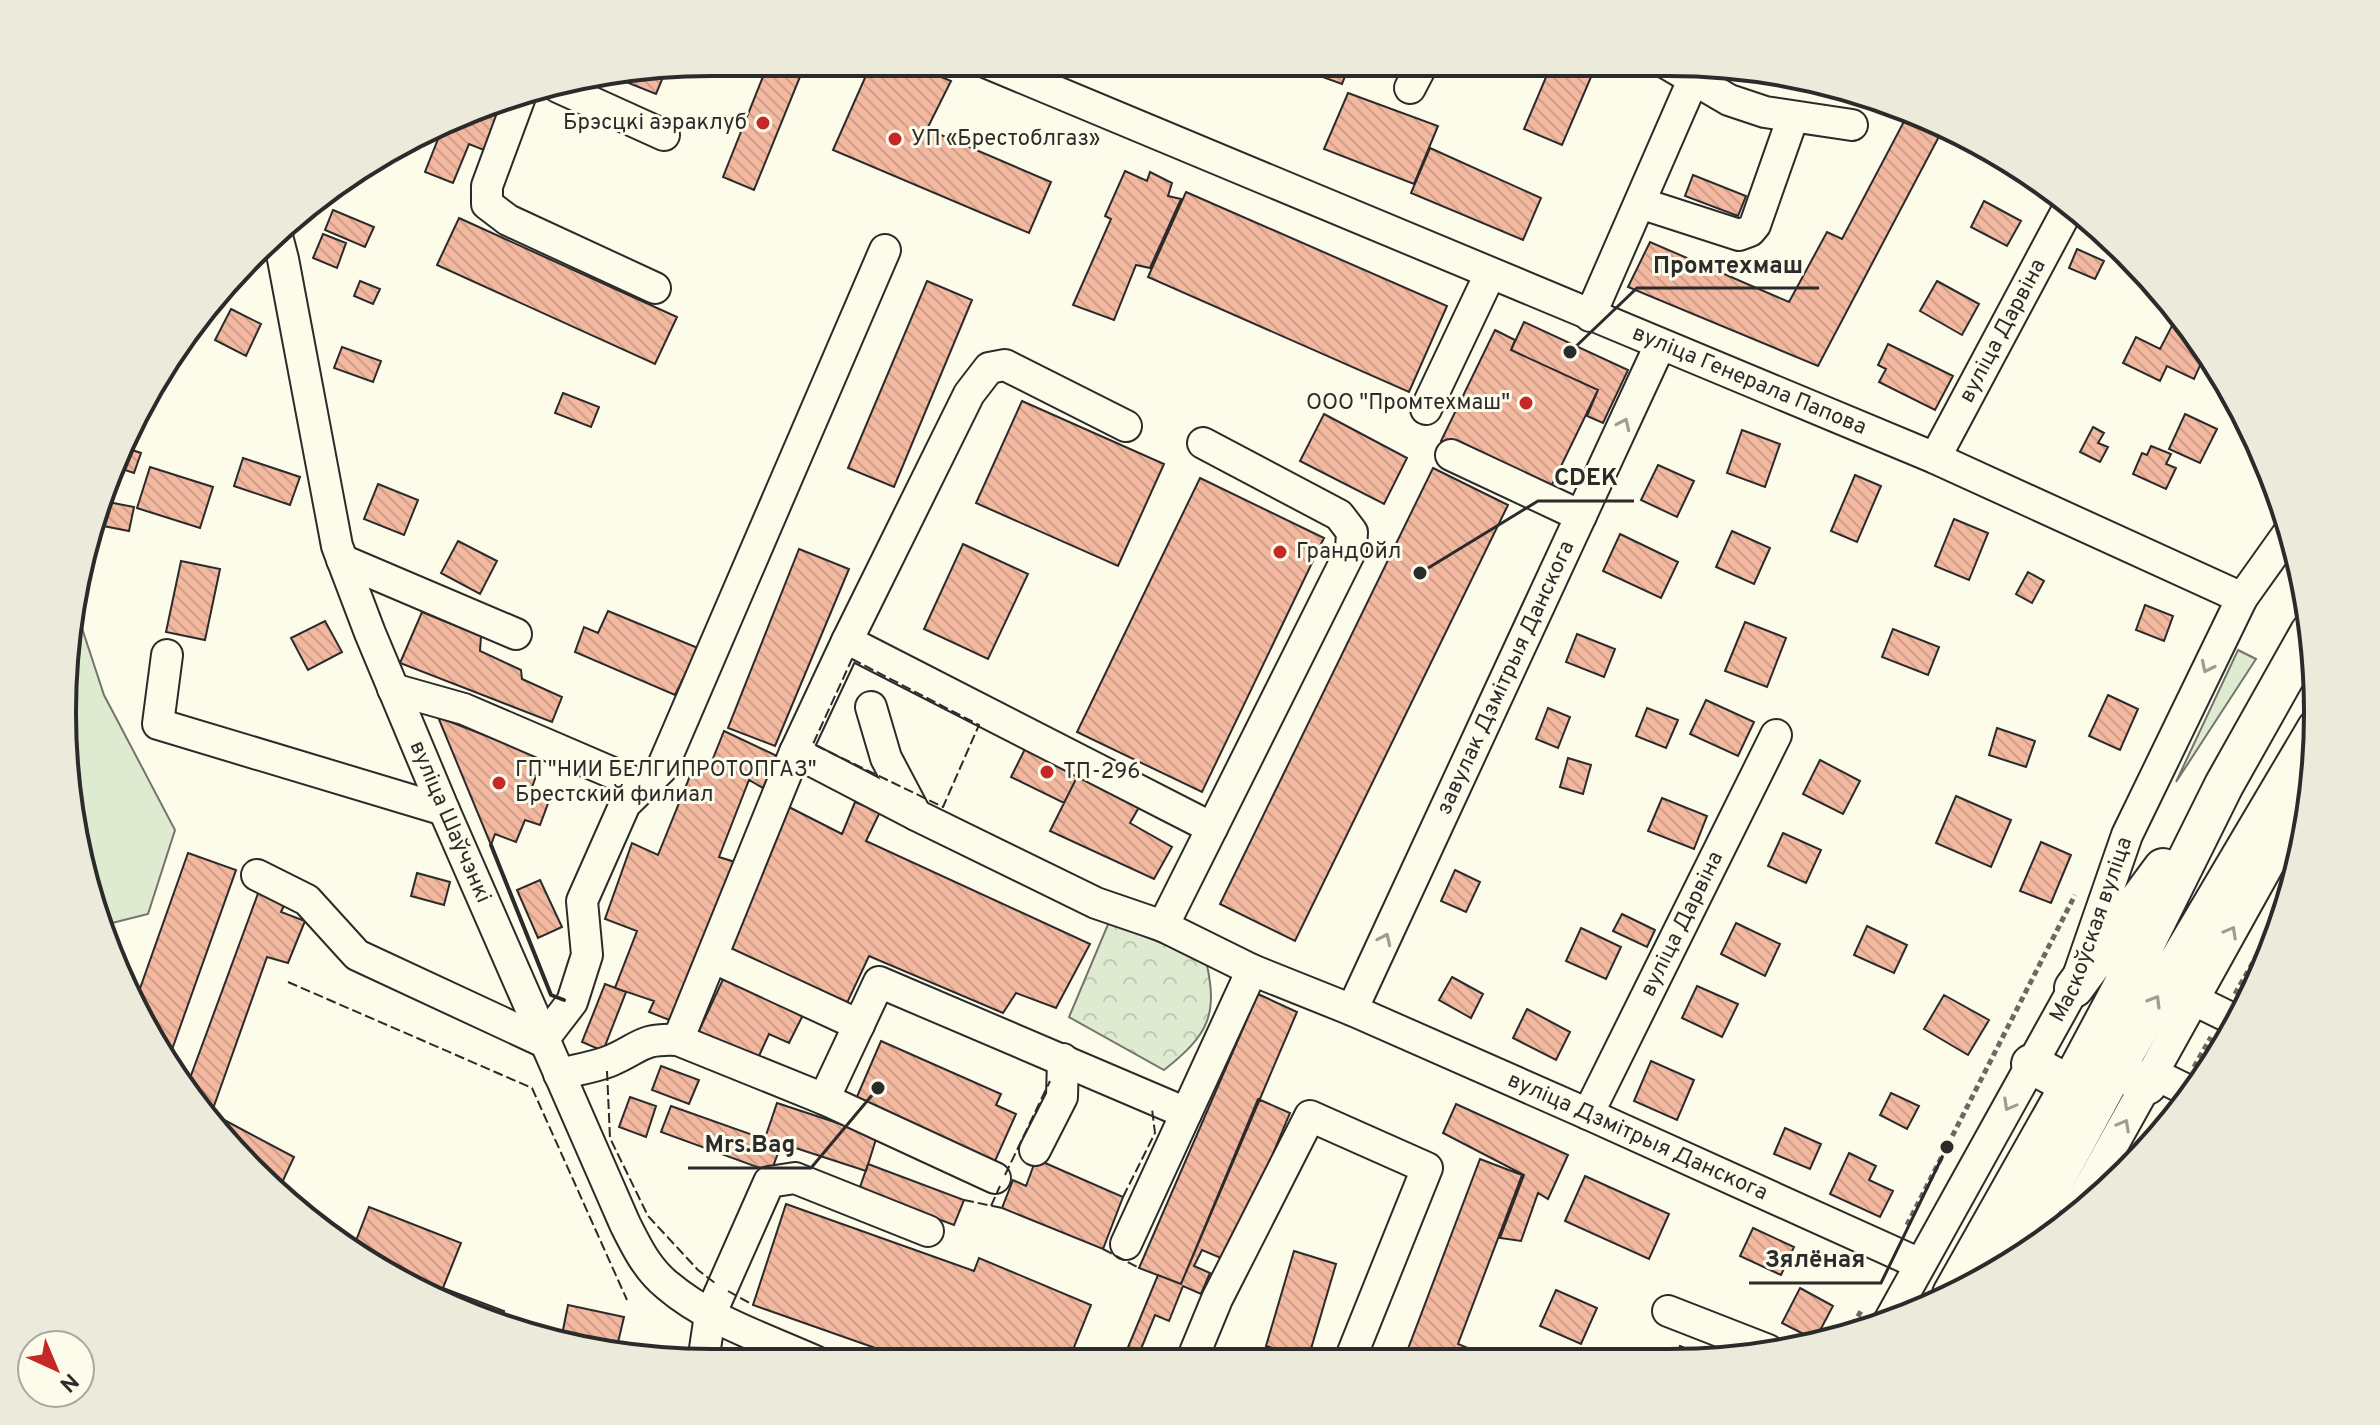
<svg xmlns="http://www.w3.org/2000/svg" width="2380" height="1425" font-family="Overpass,sans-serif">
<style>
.green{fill:#deebd1;stroke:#74746e;stroke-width:2}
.forest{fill:url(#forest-crowns);stroke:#74746e;stroke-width:2}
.building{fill:url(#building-back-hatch);stroke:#2b2b2b;stroke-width:2}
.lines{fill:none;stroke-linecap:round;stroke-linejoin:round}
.minor-casing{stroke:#2b2b2b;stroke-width:34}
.major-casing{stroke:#2b2b2b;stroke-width:42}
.path{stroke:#6a6964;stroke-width:5;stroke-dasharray:6 4;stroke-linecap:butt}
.minor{stroke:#fdfbea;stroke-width:30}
.major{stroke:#fdfbea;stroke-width:38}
.fence{stroke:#2b2b2b;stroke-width:2;stroke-dasharray:10 4;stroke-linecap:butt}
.wall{stroke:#2b2b2b;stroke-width:4}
.oneway{stroke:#9e9d94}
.poi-dot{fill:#c62828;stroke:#fdfbea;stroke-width:3}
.labels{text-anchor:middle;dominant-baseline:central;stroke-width:6;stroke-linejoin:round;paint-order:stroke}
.poi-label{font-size:22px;fill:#2b2b2b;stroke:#fdfbea;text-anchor:start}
.street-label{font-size:22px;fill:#2b2b2b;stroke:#fdfbea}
.rim{fill:none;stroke:#2b2b2b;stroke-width:4}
.leader{fill:none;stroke:#2b2b2b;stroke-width:3}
.callout-dot{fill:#2b2b2b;stroke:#fdfbea;stroke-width:3}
.callout-label{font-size:24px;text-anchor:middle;font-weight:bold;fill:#2b2b2b;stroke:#fdfbea;stroke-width:6;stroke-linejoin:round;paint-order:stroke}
</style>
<defs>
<pattern id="forest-crowns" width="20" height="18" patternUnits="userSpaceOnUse" patternTransform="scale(2)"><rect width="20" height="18" fill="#deebd1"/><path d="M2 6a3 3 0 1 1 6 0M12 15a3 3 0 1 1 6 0" fill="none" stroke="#bfcab4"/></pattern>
<pattern id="building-back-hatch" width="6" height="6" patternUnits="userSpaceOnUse" patternTransform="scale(2)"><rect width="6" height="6" fill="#f2b8a0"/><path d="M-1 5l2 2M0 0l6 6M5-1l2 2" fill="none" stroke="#d09e8a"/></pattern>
</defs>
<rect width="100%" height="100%" fill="#fdfbea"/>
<path class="green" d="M78,616L104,695L175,830L148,914L108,924L86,859L62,713Z
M2238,650L2256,659L2176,782Z"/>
<path class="forest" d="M1109,922L1206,961C1219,1016 1207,1036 1164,1070L1069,1017Z"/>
<path class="building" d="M749,62H806L754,190L723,177L766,69Z
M872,62H907L951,81L927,129L1051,182L1029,233L833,150Z
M1322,63H1350L1342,84L1317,75Z
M1552,63H1597L1562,145L1524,129Z
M666,70L656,94L616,78Z
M1348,93L1438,126L1414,184L1324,149Z
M517,94L494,154L469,144L453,183L425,172L442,129L504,96Z
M1909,112L1943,129L1818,366L1628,287L1650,242L1789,302L1827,232L1842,239Z
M1430,148L1541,198L1523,240L1411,193Z
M2009,162L2029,172L2041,182L2037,190L2003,172Z
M1125,171L1147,181L1150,172L1172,183L1168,196L1181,199L1150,268L1136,265L1114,320L1073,305L1111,219L1105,216Z
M1693,175L1746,196L1738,216L1685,196Z
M1186,192L1447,306L1409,392L1148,277Z
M1984,201L2021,221L2007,246L1971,227Z
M333,210L374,227L365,247L325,230Z
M459,218L677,317L655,364L437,265Z
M323,234L346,243L337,268L313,258Z
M2077,249L2104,261L2095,279L2069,268Z
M360,281L380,289L373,304L354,296Z
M927,281L972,300L894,487L848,468Z
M1937,281L1979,304L1962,335L1920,311Z
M231,309L261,324L246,356L215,340Z
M2176,318L2185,323L2200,341L2197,348L2206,352L2194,379L2167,366L2160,381L2123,363L2136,337L2160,349Z
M1524,322L1628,370L1603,423L1587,416L1598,390L1511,350Z
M1495,330L1515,340L1511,350L1598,390L1548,493L1441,441Z
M1888,344L1953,376L1935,410L1879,382L1886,369L1878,365Z
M342,347L381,361L373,382L334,368Z
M563,393L599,407L591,427L555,413Z
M1022,401L1164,464L1118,566L976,503Z
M1324,414L1407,458L1384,504L1300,461Z
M2185,414L2217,429L2200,463L2169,449Z
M2093,427L2104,433L2098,443L2108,447L2100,462L2080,452Z
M1742,430L1780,444L1765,487L1727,473Z
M2151,446L2171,454L2166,464L2176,468L2166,489L2133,474L2142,453L2147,455Z
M126,448L141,453L134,473L116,467Z
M243,458L300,477L290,505L234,486Z
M1658,465L1694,481L1677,517L1641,500Z
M150,467L213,487L200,528L137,508Z
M1433,468L1508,505L1295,941L1220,904Z
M1855,475L1881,486L1857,542L1831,531Z
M1200,478L1324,538L1202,792L1077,732Z
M378,484L418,500L404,535L364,519Z
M98,500L134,507L129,531L93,524Z
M1954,519L1988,533L1969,580L1935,566Z
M1732,531L1770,548L1754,584L1716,567Z
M1620,534L1678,562L1661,598L1603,571Z
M458,541L497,561L480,594L441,573Z
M963,544L1028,574L988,659L924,629Z
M799,549L849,569L775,746L728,728Z
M181,561L220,569L205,640L166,632Z
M2028,572L2044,581L2032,603L2016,594Z
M2145,605L2173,616L2164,641L2136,630Z
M608,611L698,648L675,695L575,652L584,627L598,633Z
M422,612L481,636L480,651L521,670L522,679L562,697L552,722L400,663Z
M325,621L342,652L308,670L291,638Z
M1745,622L1786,638L1767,687L1725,671Z
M1893,629L1939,647L1928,675L1882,657Z
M1577,634L1615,649L1604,677L1566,662Z
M2108,695L2138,709L2120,750L2089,736Z
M1706,700L1754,722L1738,756L1690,734Z
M1548,708L1570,717L1558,748L1536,739Z
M1647,708L1678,720L1666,748L1636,736Z
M438,717L535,755L528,772L536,776L531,790L550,798L540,825L525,820L516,842L495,834L491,845Z
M1997,728L2035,741L2026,767L1989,755Z
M724,731L777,756L763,788L749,780L719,857L735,862L672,1021L649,1012L654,1001L615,988L637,931L605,919L632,843L658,855L694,766L708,771Z
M1029,741L1082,767L1064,803L1011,777Z
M1568,758L1591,765L1583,794L1560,787Z
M1820,760L1860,781L1843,814L1803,794Z
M1082,767L1145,797L1130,823L1172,847L1154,879L1050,831Z
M1956,796L2011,820L1991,867L1936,843Z
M1662,798L1707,816L1694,849L1648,831Z
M855,802L880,812L866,841L1090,944L1056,1008L1016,993L1003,1013L869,956L847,1003L722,945L781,803L842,834Z
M1783,833L1821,850L1806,883L1768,866Z
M2041,842L2071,855L2051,903L2020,891Z
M188,853L236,870L169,1058L137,997Z
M1455,870L1480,882L1466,912L1441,901Z
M417,873L450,882L444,905L411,896Z
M540,880L562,927L538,938L517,890Z
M260,888L288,897L281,912L305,921L288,963L267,957L209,1120L196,1108L186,1089Z
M1622,914L1655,930L1647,947L1613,931Z
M1736,923L1780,944L1765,976L1721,954Z
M1867,926L1907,945L1894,973L1854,955Z
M1581,928L1621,947L1606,979L1566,961Z
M726,973L806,1009L789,1043L769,1034L759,1056L698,1033Z
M1452,977L1483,994L1471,1018L1439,1000Z
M605,984L626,992L603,1051L582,1042Z
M1697,986L1738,1004L1722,1037L1682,1018Z
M1258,994L1297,1012L1181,1284L1139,1268Z
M1944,995L1989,1020L1968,1055L1924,1029Z
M1527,1009L1570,1032L1556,1060L1513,1038Z
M881,1041L1001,1094L996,1105L1016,1114L995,1161L856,1099Z
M1651,1061L1694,1080L1677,1120L1634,1101Z
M661,1066L699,1080L689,1104L652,1090Z
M1891,1093L1919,1106L1907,1129L1880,1115Z
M630,1097L656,1106L646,1137L619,1127Z
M1258,1099L1290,1113L1228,1261L1202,1250L1194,1266L1210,1273L1201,1294L1183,1286L1169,1321L1155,1315L1136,1361L1124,1357L1158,1275L1181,1284Z
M777,1103L877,1136L866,1171L765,1138Z
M1456,1104L1568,1155L1548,1199L1538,1193L1521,1241L1500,1238L1524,1175L1443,1133Z
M671,1106L781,1145L771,1172L661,1132Z
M213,1114L294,1157L280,1187L210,1121Z
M1785,1128L1821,1144L1810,1169L1774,1154Z
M1849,1153L1876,1166L1869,1180L1893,1191L1880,1217L1830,1194Z
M1036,1159L1123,1197L1103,1249L1002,1208L1013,1180L1026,1186Z
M1480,1159L1522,1175L1458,1344L1480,1353L1477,1362H1403Z
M868,1164L964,1200L954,1225L859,1190Z
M1585,1176L1669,1214L1649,1259L1565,1221Z
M786,1204L974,1271L979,1258L1091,1305L1068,1362H915L753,1305Z
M369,1207L461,1243L443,1288L504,1311L498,1326L351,1253L345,1248L352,1251Z
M1753,1228L1794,1247L1781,1275L1740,1256Z
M1294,1251L1336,1264L1308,1359L1266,1346Z
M1800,1288L1833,1306L1815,1340L1782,1323Z
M1556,1290L1597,1308L1581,1344L1540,1326Z
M568,1305L624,1317L616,1351L561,1340Z
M1680,1346L1706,1357L1704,1362H1673Z"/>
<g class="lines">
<defs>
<g id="minor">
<path id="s1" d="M985,62L1935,458L2242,598"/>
<path d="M1666,63L1729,100L1765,112L1852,125"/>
<path d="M558,87L664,135"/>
<path d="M1410,88L1423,63"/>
<path d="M521,94L487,186V204L508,220L655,288"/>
<path d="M1640,203L1739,235L1750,231L1755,225L1793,117"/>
<path id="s2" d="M277,236L283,259L337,546L370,633L444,810L625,1224C636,1246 647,1269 667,1285C709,1321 766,1339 817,1362"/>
<path d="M1590,316L1693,80"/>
<path d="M1426,409L1490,274"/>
<path d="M1451,455L1581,516"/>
<path id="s3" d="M1935,458L2070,205"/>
<path d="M342,560L516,634"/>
<path d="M847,641L1212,828"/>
<path d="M167,655L158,724L444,810"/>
<path d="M393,689L464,709L643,786"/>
<path id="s4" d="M871,707L886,758L916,815L1096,903L1163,926L1252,970L1352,1010L1588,1114L1920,1264"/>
<path d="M916,815L795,752L847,641L969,394L989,368L1005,365L1126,426"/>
<path d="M257,875L307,900L357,955L542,1041L572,1002L587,955L582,901L625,804L662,768L885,250"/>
<path d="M1163,926L1351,550L1352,532L1339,515L1203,443"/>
<path d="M712,957L859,1025"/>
<path d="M2194,1000L2237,1021"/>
<path id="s5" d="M1352,1010L1660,345"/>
<path d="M678,1040L795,752"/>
<path d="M559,1074C576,1070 595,1067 610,1061C641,1048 640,1038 678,1040L824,1099L879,982L1186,1113"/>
<path d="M2154,1074L2193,1093"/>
<path d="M824,1099L995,1178"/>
<path id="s6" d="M1588,1114L1776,735"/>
<path d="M1035,1150L1062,1097L1063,1059"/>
<path d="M2075,1213L2311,788"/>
<path d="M1126,1244L1252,970"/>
<path d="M1668,1311L1768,1350"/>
<path id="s7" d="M1888,1323L2074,988L2127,835L2242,598L2289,532"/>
<path d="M703,1362L710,1315L769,1182L795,1178L928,1231"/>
<path d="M1191,1362L1217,1299L1310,1116L1427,1168L1349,1362"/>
</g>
<path id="major" d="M2074,988L2163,868
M2093,1057L2147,1085
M2031,1064L2092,1097
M2010,1263L2115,1069L2317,728
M1952,1294L2070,1085L2141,952L2224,785L2310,632"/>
</defs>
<use href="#minor" class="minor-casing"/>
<use href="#major" class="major-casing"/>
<path class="path" d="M2235,994L2286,904
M2194,1067L2211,1037
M2147,1149L2169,1110
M1907,1225L2075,895
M1848,1334L1861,1311"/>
<use href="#minor" class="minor"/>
<use href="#major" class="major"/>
<path class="fence" d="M852,659L979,725L943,807L813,744Z
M288,982L532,1088L627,1300
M607,1071L610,1138L648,1216L698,1270L715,1283
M1005,1175L1050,1081
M1123,1197L1155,1133L1152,1109
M964,1200L1002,1208
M991,1206L1000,1186
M1103,1249L1139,1268
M728,1291L753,1305"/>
<path class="wall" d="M491,845L551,995L564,1000
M744,1362L746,1356L758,1362"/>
</g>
<defs><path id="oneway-chevron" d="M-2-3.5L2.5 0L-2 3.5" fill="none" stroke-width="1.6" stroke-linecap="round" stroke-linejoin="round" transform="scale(2)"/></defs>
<g class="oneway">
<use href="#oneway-chevron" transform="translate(1624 424) rotate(-65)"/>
<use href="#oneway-chevron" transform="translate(2207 667) rotate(116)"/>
<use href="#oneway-chevron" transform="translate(2231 932) rotate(-61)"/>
<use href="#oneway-chevron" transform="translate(1385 939) rotate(-65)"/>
<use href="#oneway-chevron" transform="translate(2155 1001) rotate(-59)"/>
<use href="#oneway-chevron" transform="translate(2009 1105) rotate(119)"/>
<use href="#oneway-chevron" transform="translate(2124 1125) rotate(-61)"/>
</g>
<g class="poi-dot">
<circle cx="763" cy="123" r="8"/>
<circle cx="895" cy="139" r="8"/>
<circle cx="1526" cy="403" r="8"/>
<circle cx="1280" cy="552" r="8"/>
<circle cx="1047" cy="772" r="8"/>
<circle cx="499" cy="783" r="8"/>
</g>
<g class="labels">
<g class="poi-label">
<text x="747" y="123" text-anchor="end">Брэсцкі аэраклуб</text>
<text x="911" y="139">УП «Брестоблгаз»</text>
<text x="1510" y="403" text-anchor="end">ООО "Промтехмаш"</text>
<text x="1296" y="552">ГрандОйл</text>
<text x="515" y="770">ГП "НИИ БЕЛГИПРОТОПГАЗ"<tspan x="515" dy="25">Брестский филиал</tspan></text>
<text x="1063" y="772">ТП-296</text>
</g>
<g class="street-label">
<text stroke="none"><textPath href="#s3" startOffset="144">вуліца Дарвіна</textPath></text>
<text stroke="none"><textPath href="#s1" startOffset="828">вуліца Генерала Папова</textPath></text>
<text stroke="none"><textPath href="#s5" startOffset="366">завулак Дзмітрыя Данскога</textPath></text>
<text stroke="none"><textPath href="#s2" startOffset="614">вуліца Шаўчэнкі</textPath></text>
<text stroke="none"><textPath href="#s6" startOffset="212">вуліца Дарвіна</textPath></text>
<text stroke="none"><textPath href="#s7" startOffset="444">Маскоўская вуліца</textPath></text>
<text stroke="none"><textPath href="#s4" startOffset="908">вуліца Дзмітрыя Данскога</textPath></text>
</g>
</g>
<path d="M0 0H2380V1425H0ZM712 76H1668A636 636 0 0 1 2304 712V713A636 636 0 0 1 1668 1349H712A636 636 0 0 1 76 713V712A636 636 0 0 1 712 76Z" fill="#eceadb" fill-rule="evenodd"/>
<path class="rim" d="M712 76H1668A636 636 0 0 1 2304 712V713A636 636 0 0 1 1668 1349H712A636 636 0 0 1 76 713V712A636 636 0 0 1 712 76Z"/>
<path class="leader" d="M1570 352L1637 288H1819M1420 573L1538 501H1634M878 1088L811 1168H688M1947 1147L1881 1283H1749"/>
<g class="callout-dot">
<circle cx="1570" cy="352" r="8"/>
<circle cx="1420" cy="573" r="8"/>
<circle cx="878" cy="1088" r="8"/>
<circle cx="1947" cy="1147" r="8"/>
</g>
<g class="callout-label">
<text x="1728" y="273">Промтехмаш</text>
<text x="1586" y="485">CDEK</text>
<text x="750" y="1152">Mrs.Bag</text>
<text x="1815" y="1267">Зялёная</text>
</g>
<g transform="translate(56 1369) rotate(136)"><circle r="38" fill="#fdfbea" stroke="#a9a89e" stroke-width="2"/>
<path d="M0-6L14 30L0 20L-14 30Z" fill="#c62828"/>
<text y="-12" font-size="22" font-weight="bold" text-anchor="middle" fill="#2b2b2b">N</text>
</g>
</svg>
